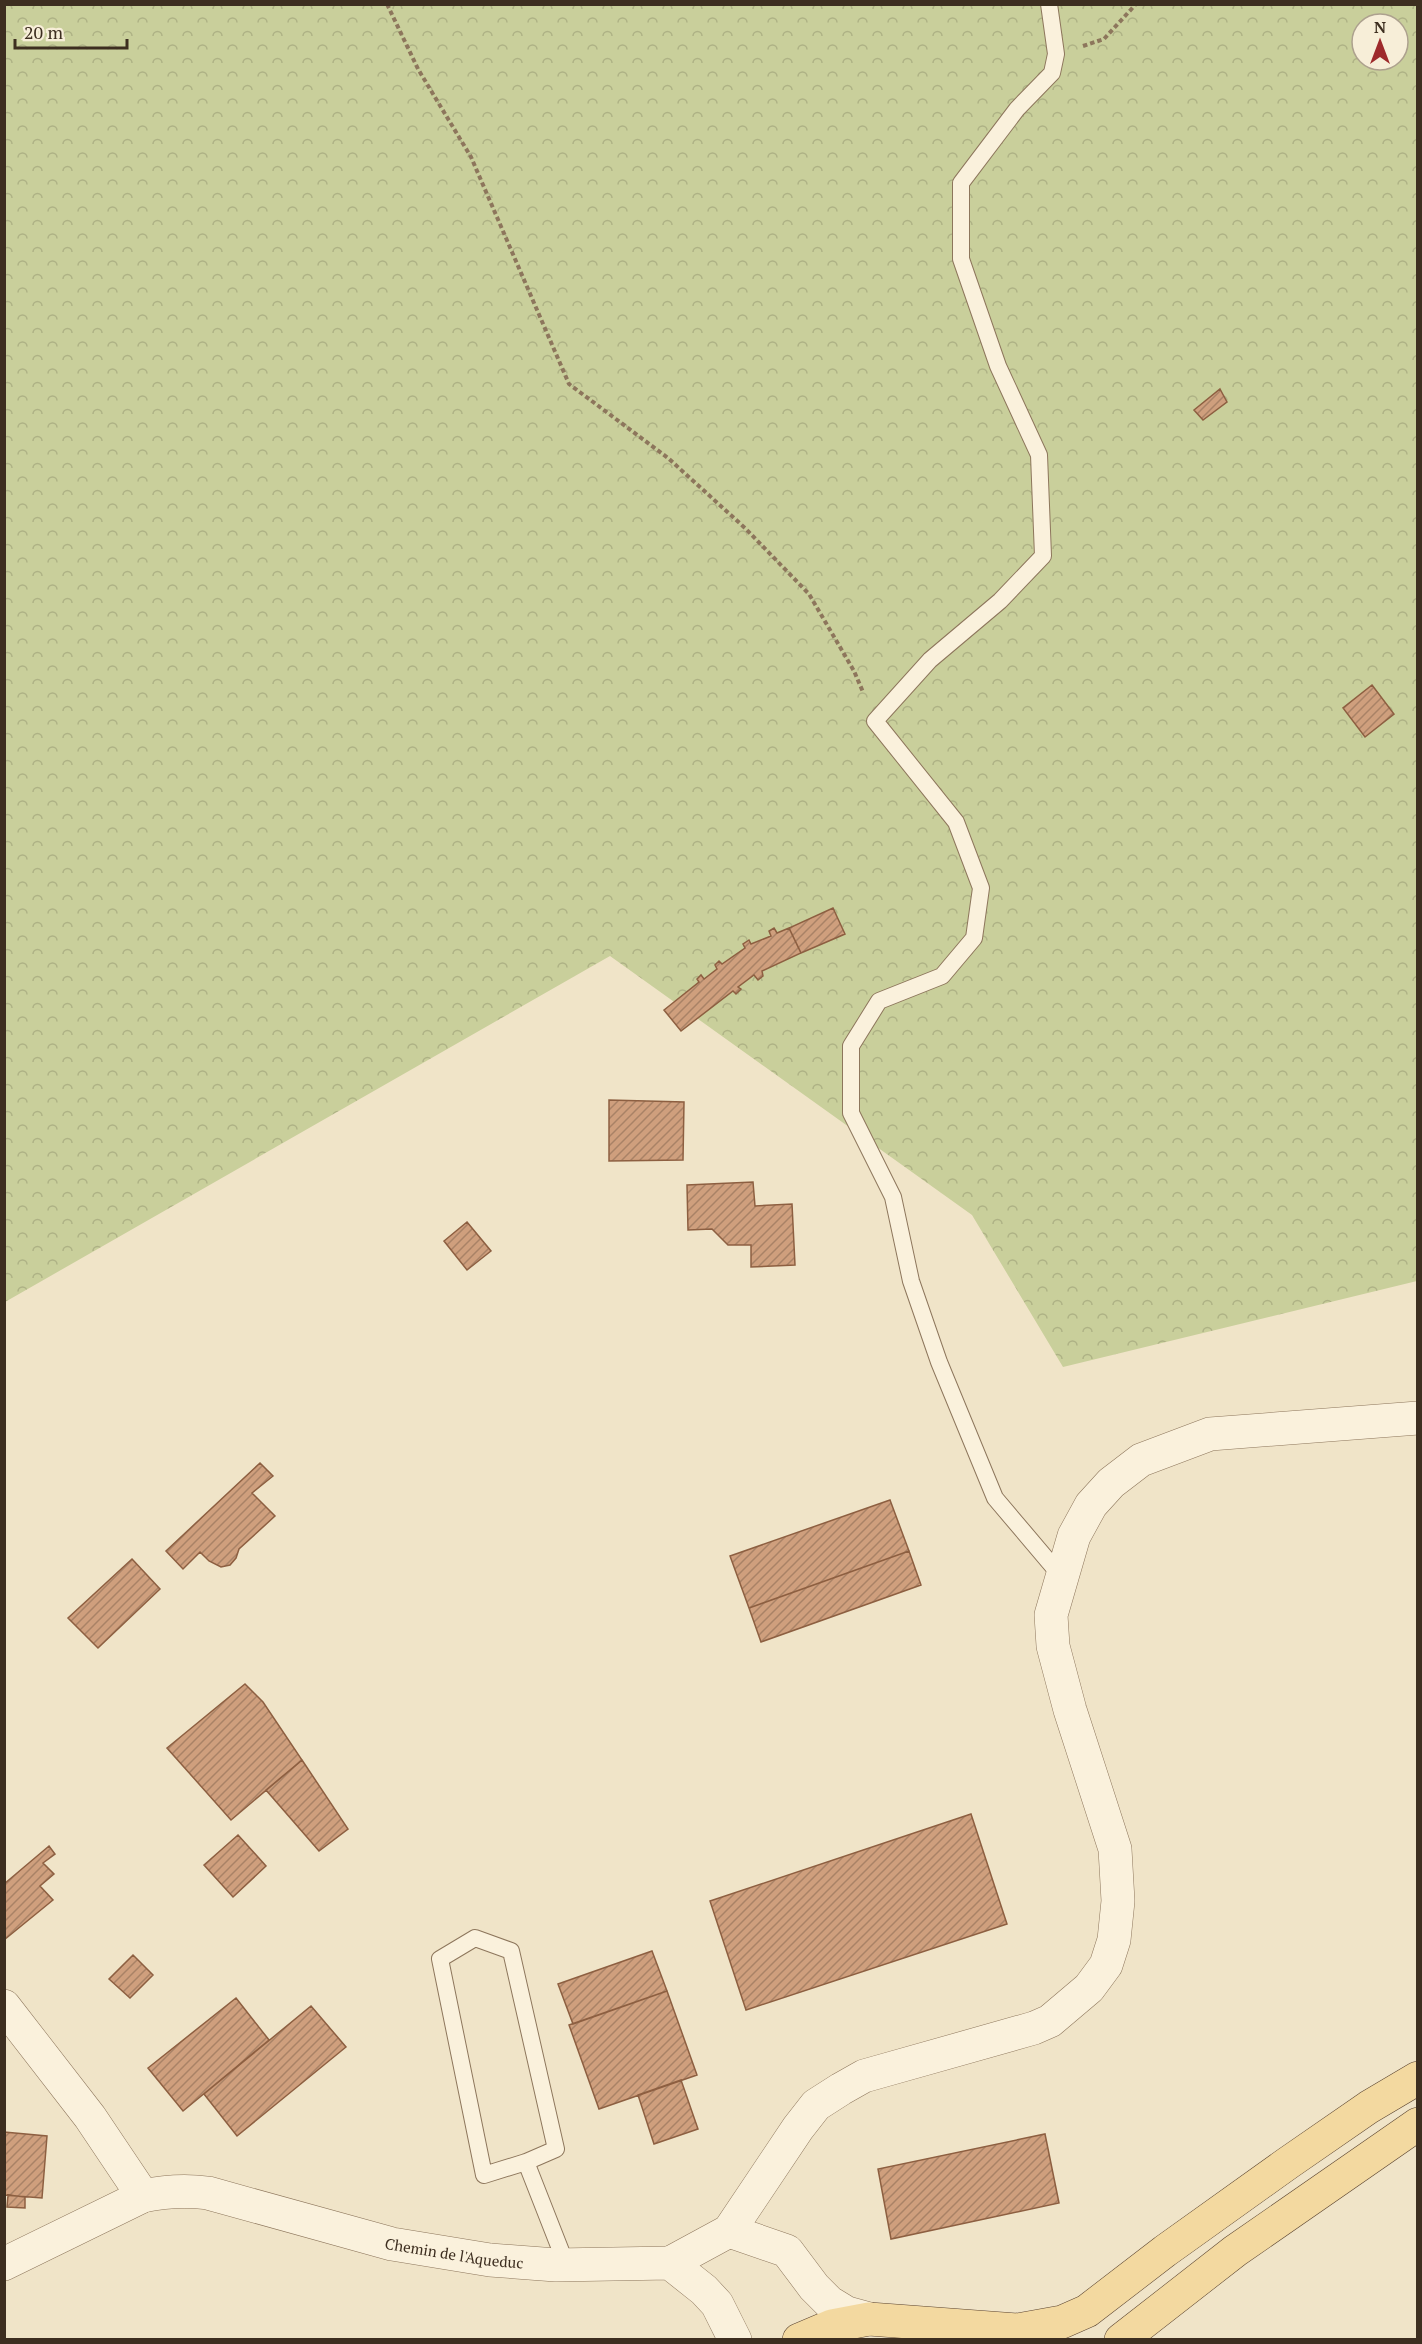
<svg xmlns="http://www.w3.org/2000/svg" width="1422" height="2344" font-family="'PT Serif',serif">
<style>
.forest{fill:url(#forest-crowns);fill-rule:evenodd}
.building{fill:url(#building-hatch);stroke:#8d5f41;stroke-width:1.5}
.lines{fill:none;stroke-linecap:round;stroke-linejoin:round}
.lane-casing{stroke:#8d765c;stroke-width:18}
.street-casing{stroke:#8d765c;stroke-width:34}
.primary-casing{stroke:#5b4430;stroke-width:34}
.path{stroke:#8d765c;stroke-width:4;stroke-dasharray:4.5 3;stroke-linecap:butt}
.lane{stroke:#faf1dc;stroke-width:16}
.street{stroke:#faf1dc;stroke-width:33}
.primary{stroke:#f3d9a0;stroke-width:33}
.labels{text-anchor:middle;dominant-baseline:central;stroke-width:5;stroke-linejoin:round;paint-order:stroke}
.street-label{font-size:15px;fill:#3d2e20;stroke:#f7eed8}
</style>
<defs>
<pattern id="forest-crowns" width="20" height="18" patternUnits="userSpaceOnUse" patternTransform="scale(1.5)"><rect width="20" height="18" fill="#c9cf9b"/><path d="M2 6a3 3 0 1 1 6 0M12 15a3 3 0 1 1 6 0" fill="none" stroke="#aeb285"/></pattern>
<pattern id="building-hatch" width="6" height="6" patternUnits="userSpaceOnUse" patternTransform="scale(1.5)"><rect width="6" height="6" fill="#cf9f7d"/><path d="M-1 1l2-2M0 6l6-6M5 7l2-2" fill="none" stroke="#a98266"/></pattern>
</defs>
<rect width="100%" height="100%" fill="#f0e4c8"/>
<path class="forest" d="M5,5H1417V1281L1063,1367L972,1215L610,956L5,1302ZM1362,24H1398V60H1362Z"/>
<path class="building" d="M1220,389L1227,402L1203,420L1194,410Z
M1372,685L1394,714L1365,737L1343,708Z
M833,908L845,934L801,953L789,928Z
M774,928L777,933L789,928L801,953L762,971L763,976L758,980L754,975L738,987L741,989L736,994L733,991L681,1031L664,1010L699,982L697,979L701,975L704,979L717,969L715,965L719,961L722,964L745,948L743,944L749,940L751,944L771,936L769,931Z
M609,1100L684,1102L683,1160L609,1161Z
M753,1182L755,1206L792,1204L795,1265L751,1267V1245H728L712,1229L688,1230L687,1185Z
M467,1222L491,1251L467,1270L444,1241Z
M260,1463L273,1476L252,1493L275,1516L239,1549L236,1558L230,1565L221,1567L209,1561L200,1552L183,1569L166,1551Z
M890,1500L909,1551L749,1608L730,1556Z
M909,1551L921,1585L761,1642L749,1608Z
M132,1559L160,1589L98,1648L68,1618Z
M245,1684L263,1702L302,1760L231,1820L167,1748Z
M302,1760L348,1829L319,1851L266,1790Z
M971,1814L1007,1924L746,2010L710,1901Z
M238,1835L266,1866L233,1897L204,1865Z
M49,1846L55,1854L43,1863L54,1874L40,1886L53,1900L4,1940V1884Z
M652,1951L667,1991L573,2024L558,1984Z
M133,1955L153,1975L130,1998L109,1979Z
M667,1991L697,2075L599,2109L569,2025Z
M236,1998L269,2040L183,2111L148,2068Z
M311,2006L346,2047L237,2136L204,2094Z
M681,2080L698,2129L654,2144L638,2095Z
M4,2132L47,2136L42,2198L4,2195Z
M1045,2134L1059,2203L891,2239L878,2169Z
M8,2195L25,2197V2208L7,2207Z"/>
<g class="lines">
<defs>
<path id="lane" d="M1049,4L1056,54L1052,73L1017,109L961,183V259L998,366L1039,455L1043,556L1000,601L930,660L875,721L956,822L981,888L974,938L942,976L879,1001L851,1046V1113L893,1197L911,1281L939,1362L995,1498L1061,1576
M475,1938L511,1951L556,2149L526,2162L484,2175L440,1959Z
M526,2162L566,2264"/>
<g id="street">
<path d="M4,2006L90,2117L143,2196"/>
<path d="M729,2231L787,2251L814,2287L829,2302L847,2313L869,2319"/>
<path d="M670,2263L729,2231L798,2128L816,2105L841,2089L864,2076L1034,2028L1050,2021L1089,1988L1106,1965L1114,1940L1118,1901L1115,1849L1070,1710L1053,1646L1051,1615L1074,1536L1091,1505L1111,1483L1141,1460L1210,1434L1418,1418"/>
<path id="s1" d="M4,2264L143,2196C166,2191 185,2190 208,2193L392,2244L490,2260L556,2265L670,2263L704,2290L717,2304L735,2340"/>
</g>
<path id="primary" d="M799,2340L832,2326L869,2319L1017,2330L1062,2322L1087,2311L1165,2251L1288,2163L1369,2107L1418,2078
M1121,2340L1235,2251L1418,2124"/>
</defs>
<use href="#lane" class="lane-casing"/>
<use href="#street" class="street-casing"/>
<use href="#primary" class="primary-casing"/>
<path class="path" d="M387,4L418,69L471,157L569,384L668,458L745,528L809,594L854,671L863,692
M1083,46L1104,39L1136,4"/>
<use href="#lane" class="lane"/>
<use href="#street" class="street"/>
<use href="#primary" class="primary"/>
</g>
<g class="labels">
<g class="street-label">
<text stroke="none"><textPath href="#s1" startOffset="474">Chemin de l'Aqueduc</textPath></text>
</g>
</g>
<rect width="1422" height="2344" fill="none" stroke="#3d2e20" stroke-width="12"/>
<g transform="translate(1380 42)"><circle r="28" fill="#f7eed8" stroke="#ada18e" stroke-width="1.5"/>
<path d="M0-4.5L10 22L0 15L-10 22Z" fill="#9e2a2b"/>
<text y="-9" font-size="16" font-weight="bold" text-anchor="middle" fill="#3d2e20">N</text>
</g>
<path d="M15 39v9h112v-9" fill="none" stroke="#3d2e20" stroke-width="3"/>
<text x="24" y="39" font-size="18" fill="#3d2e20" stroke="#f7eed8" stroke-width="4.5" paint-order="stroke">20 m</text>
</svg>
